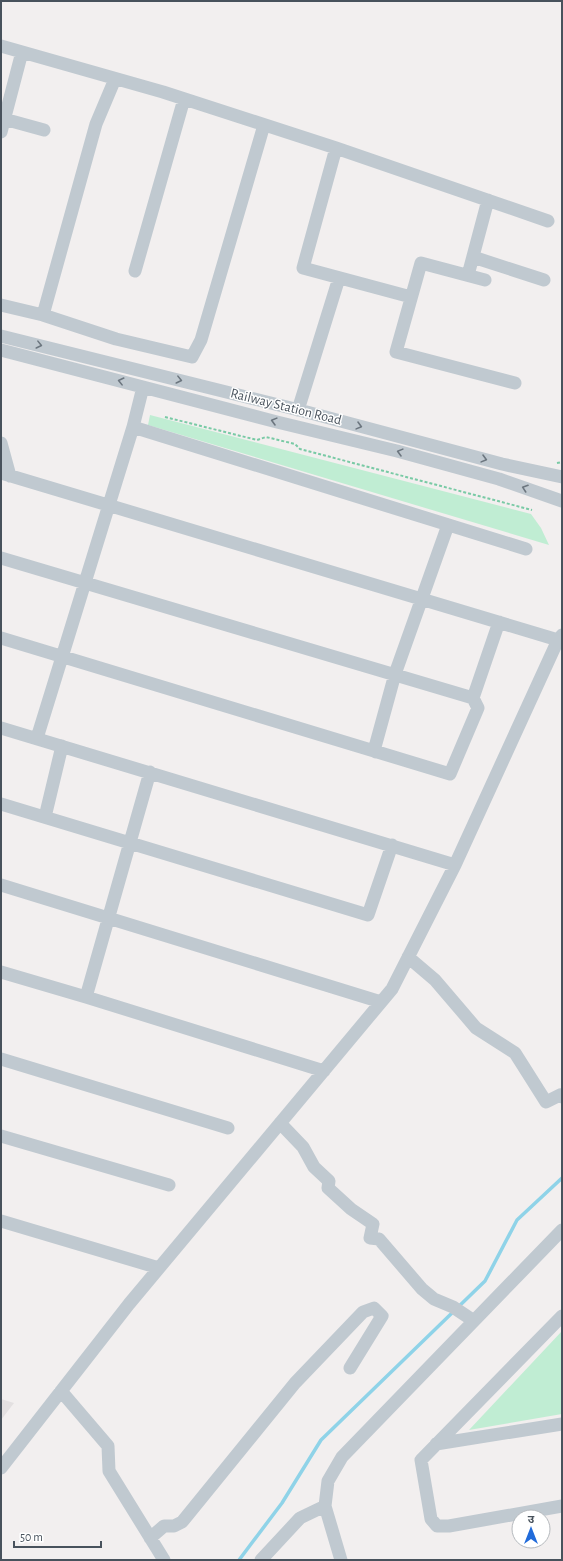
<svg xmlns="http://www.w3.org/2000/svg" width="563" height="1561" font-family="'Alegreya Sans','Noto Sans Devanagari',sans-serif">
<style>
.education{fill:#e3e0e1}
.green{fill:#c0edd3}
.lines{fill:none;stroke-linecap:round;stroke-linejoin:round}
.stream{stroke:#8fd3e8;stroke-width:3.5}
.path{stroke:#79caa5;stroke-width:2;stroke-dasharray:3 2;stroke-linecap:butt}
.minor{stroke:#c0c9d0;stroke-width:13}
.oneway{stroke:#6c767f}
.labels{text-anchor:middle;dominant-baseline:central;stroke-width:3;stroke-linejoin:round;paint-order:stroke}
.street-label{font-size:14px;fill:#48525c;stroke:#fff}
</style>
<rect width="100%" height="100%" fill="#f2efef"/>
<path class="education" d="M1,1399L14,1403L1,1420Z"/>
<path class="green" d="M150,415L531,514L541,528L549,545L148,425Z
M562,1331V1414L469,1430Z"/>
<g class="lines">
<path class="stream" d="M239,1560L282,1503L321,1440L485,1281L517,1220L562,1178"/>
<path class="path" d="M165,417L257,440L266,437L295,444L300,449L532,510
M557,463L562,462"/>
<path class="minor" d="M1,46L163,92L336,148L548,221
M4,119L44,130
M1,132L22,52
M336,148L303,268L411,297
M473,257L544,280
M135,271L184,99
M468,275L488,200
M485,280L421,263L396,352L515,383
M1,305L43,315L116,339L192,357L201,340L264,125
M43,315L96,124L115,79
M1,336L303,411L502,464L562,477
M1,350L277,422L397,451L499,479L562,501
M298,410L339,278
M133,427L526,549
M1,443L10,476
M1,473L558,640
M1,558L473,698
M1,638L450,774L478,708L473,698L499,622
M1,728L455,865
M37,738L133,427L143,387
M376,752L375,747L395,674L448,525
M1,804L368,915L392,845
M45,817L62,746
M1,885L381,1002
M408,957L435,980L476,1028L515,1053L546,1102L560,1095L562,1097
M1,972L86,997L324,1071
M86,997L150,772
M1,1059L228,1128
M280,1123L303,1147L314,1167L329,1181L328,1188L351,1209L373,1224L370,1238L379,1239L422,1289L434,1299L453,1307L474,1321
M1,1136L169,1185
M1,1221L159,1268
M562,1316L421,1460L431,1519L437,1526H449L562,1506
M61,1391L108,1446L109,1471L164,1560
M436,1444L562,1424
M1,1468L129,1304L392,989L455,865L558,640L562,635
M150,1538L164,1526H174L182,1522L295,1383L363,1312L374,1308L382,1316L350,1368
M261,1560L300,1518L325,1506
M341,1560L325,1506L328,1481L342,1457L562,1230"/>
</g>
<defs><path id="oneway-chevron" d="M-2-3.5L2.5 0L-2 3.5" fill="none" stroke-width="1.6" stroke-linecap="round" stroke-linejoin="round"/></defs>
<g class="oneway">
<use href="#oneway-chevron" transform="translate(39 345) rotate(14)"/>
<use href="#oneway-chevron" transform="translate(179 380) rotate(14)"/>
<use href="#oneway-chevron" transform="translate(121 381) rotate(-166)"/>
<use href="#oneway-chevron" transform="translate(274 421) rotate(-165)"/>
<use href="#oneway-chevron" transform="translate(359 426) rotate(15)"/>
<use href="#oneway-chevron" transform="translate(400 452) rotate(-165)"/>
<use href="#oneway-chevron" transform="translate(484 459) rotate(15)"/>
<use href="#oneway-chevron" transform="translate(525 488) rotate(-161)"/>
</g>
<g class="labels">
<g class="street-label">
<text transform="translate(286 407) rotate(14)">Railway Station Road</text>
</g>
</g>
<rect width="563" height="1561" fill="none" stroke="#48525c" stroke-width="4"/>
<g transform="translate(531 1529)"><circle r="19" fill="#ffffff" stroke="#b6babe"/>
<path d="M0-3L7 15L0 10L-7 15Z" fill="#216bda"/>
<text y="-6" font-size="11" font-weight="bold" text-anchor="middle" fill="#48525c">उ</text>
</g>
<path d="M14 1541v6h87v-6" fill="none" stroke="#48525c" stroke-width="2"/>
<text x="20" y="1541" font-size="12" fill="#48525c" stroke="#ffffff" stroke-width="3" paint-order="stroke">50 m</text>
</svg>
